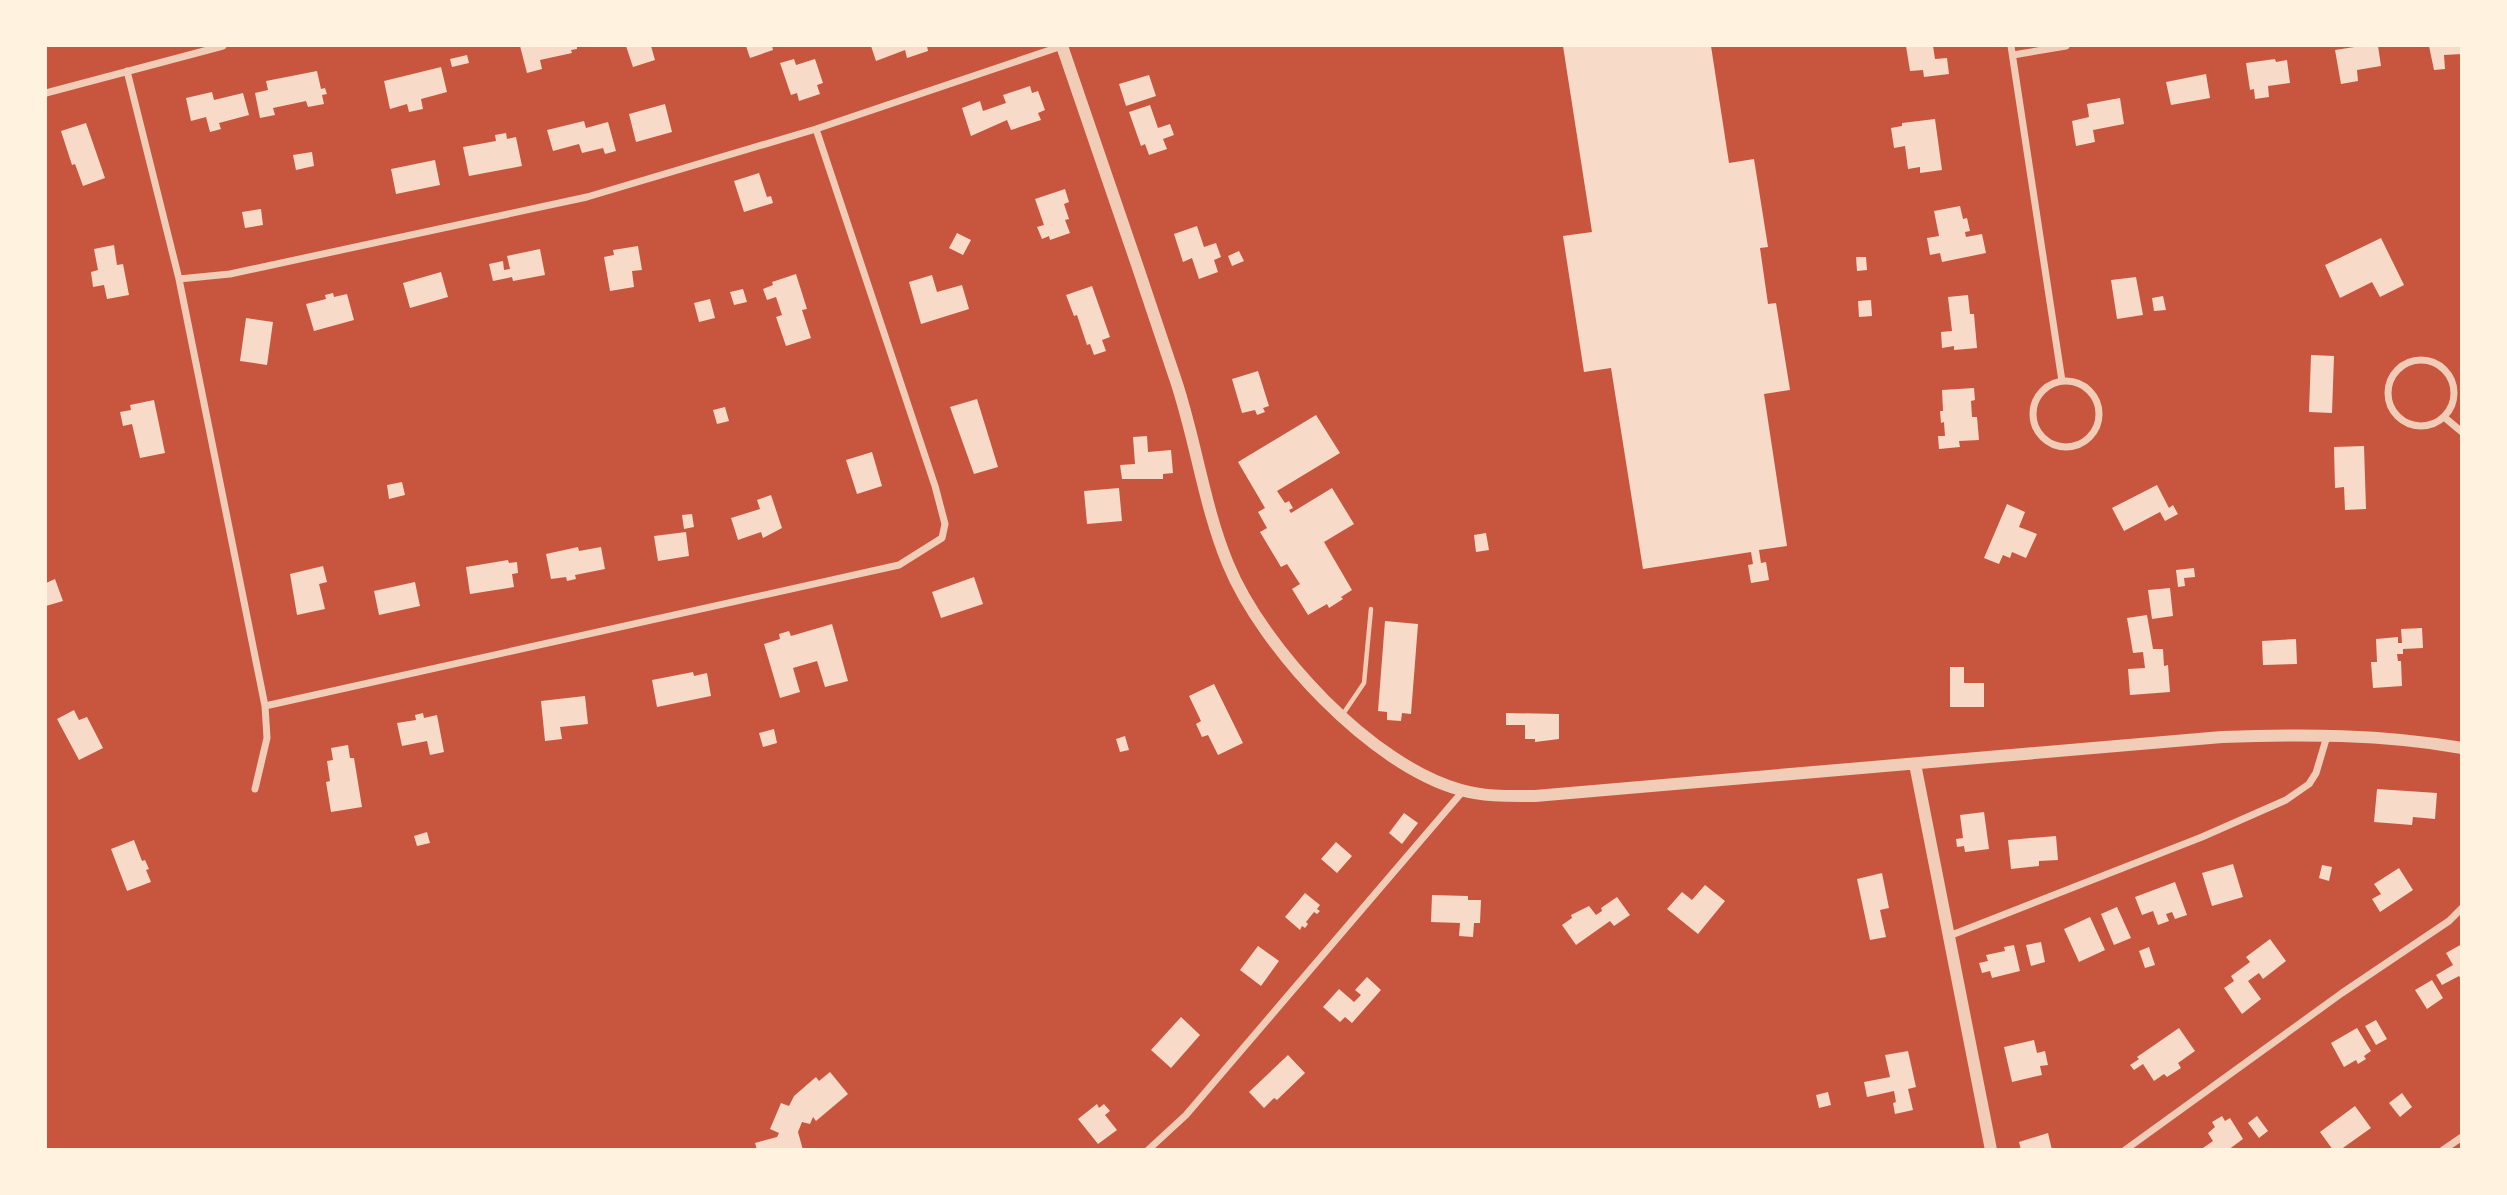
<svg xmlns="http://www.w3.org/2000/svg" width="2507" height="1195" font-family="Merriweather,serif">
<style>
.building{fill:#f7dbc8}
.lines{fill:none;stroke-linecap:round;stroke-linejoin:round}
.service{stroke:#f1ccb7;stroke-width:4.5}
.minor{stroke:#f1ccb7;stroke-width:7}
.tertiary{stroke:#f1ccb7;stroke-width:12}
</style>
<rect width="100%" height="100%" fill="#c8553d"/>
<path class="building" d="M520,46H577V49L571,50L572,53L540,60L542,69L527,73Z
M626,46H651L655,60L633,67Z
M746,46H772L773,50L750,58Z
M871,46H927L928,51L907,58L905,50L876,61Z
M1563,46H1711L1729,163L1754,159L1768,247L1760,248L1768,304L1776,303L1790,390L1764,394L1787,546L1759,550L1761,563L1766,562L1769,580L1751,583L1748,565L1753,564L1751,552L1643,569L1611,368L1584,372L1563,236L1592,232Z
M1906,46H1933L1935,59L1947,58L1949,74L1924,77L1923,70L1910,71Z
M2361,46H2378L2381,66L2357,70L2358,81L2341,84L2335,50Z
M2429,46H2462V54L2444,55L2445,69L2434,70Z
M467,55L469,63L452,67L450,59Z
M794,59L796,65L815,59L823,83L817,85L820,94L799,101L797,93L791,95L780,63Z
M2275,59L2276,62L2287,60L2290,83L2268,86L2269,97L2255,99L2254,89L2250,90L2246,63Z
M441,67L447,92L421,99L423,109L409,112L407,104L390,109L384,81Z
M317,71L321,89L325,88L327,94L322,95L324,104L308,107L306,101L273,108L275,115L260,118L255,93L268,90L266,81Z
M2206,74L2210,98L2171,105L2166,82Z
M1149,75L1156,96L1126,106L1119,84Z
M1030,86L1032,93L1038,91L1045,110L1038,113L1041,120L1011,130L1007,120L971,136L962,108L980,101L983,111L1006,103L1003,95Z
M212,92L214,100L243,93L249,115L219,123L221,129L210,132L206,117L191,121L186,98Z
M2120,98L2124,124L2093,130L2095,142L2076,146L2072,121L2089,117L2087,104Z
M665,104L672,132L636,142L629,114Z
M1150,105L1158,128L1170,124L1174,135L1163,139L1167,149L1149,155L1145,144L1141,146L1129,112Z
M1935,119L1942,170L1920,173V167L1908,169L1905,146L1894,148L1891,128L1902,126V123Z
M584,121L586,128L608,122L616,151L605,154L603,148L582,153L579,144L553,151L547,130Z
M86,123L105,178L83,186L75,164L72,165L61,131Z
M506,133L507,139L516,137L522,166L469,176L463,147L496,141L495,135Z
M312,152L314,166L296,170L293,155Z
M435,160L440,185L396,194L391,169Z
M759,173L767,197L771,196L773,203L744,212L734,181Z
M1065,189L1069,202L1064,204L1069,219L1065,220L1070,233L1050,240L1049,236L1042,239L1037,227L1044,225L1035,199Z
M1960,206L1963,219L1967,218L1970,231L1965,232L1966,237L1982,234L1986,253L1942,262L1940,253L1930,255L1927,238L1939,236L1934,211Z
M261,209L263,225L245,228L242,212Z
M1197,226L1204,247L1216,243L1221,257L1214,260L1218,272L1199,279L1192,258L1183,262L1174,234Z
M957,233L971,240L963,255L949,248Z
M2381,238L2404,285L2380,297L2372,282L2340,298L2325,265Z
M114,245L117,265L123,264L129,295L107,299L104,285L93,287L91,272L98,270L94,249Z
M638,246L642,270L632,271L634,287L610,291L604,257L614,255L613,250Z
M540,249L545,275L513,281L512,277L493,281L489,264L503,261L504,270L510,269L507,256Z
M1239,251L1244,261L1232,266L1228,256Z
M1856,257H1866L1867,270L1857,271Z
M441,272L448,297L410,308L403,283Z
M796,274L807,309L802,310L811,338L786,346L776,317L782,315L776,297L767,300L763,289L773,285L772,282Z
M932,275L937,292L962,285L969,309L921,324L909,282Z
M2136,277L2143,315L2117,319L2111,280Z
M1092,286L1110,337L1102,340L1106,351L1094,355L1090,344L1087,345L1077,315L1074,316L1066,295Z
M743,289L747,302L734,305L730,292Z
M333,293L334,297L347,294L354,320L314,331L306,304L326,299L325,295Z
M1968,295L1970,314H1974L1977,348L1954,350V346L1942,348L1941,332L1952,331L1948,297Z
M2163,296L2166,310L2154,311L2152,298Z
M710,299L715,318L699,322L694,303Z
M1871,300L1872,316L1859,317L1858,301Z
M246,318L273,322L267,365L240,361Z
M2311,355L2334,356L2332,413L2309,412Z
M1258,371L1269,406L1263,408L1265,412L1257,415L1255,410L1242,413L1232,379Z
M1974,388L1975,400L1971,401L1972,417H1977L1979,440L1959,441L1960,447L1939,449L1938,436H1945L1944,422L1941,423L1940,411H1943L1942,390Z
M977,399L998,467L974,474L950,407Z
M154,400L165,453L140,458L132,424L123,426L120,412L131,410L130,405Z
M725,407L729,421L717,424L713,410Z
M1316,415L1340,453L1277,491L1285,503L1289,501L1293,508L1289,510L1291,513L1332,488L1354,524L1324,542L1352,590L1341,597L1343,599L1329,608L1327,604L1308,615L1292,589L1300,584L1287,564L1281,567L1260,532L1267,528L1258,512L1265,508L1238,462Z
M1147,436L1148,452L1171,450L1173,473L1163,474V479H1122L1120,465L1135,464L1133,437Z
M2364,446L2366,509L2345,510L2344,487L2335,488L2334,447Z
M872,452L882,486L857,494L846,460Z
M402,482L405,495L389,499L387,485Z
M2157,485L2169,508L2173,505L2178,514L2165,521L2160,512L2124,531L2112,508Z
M1119,488L1122,521L1087,524L1084,491Z
M771,495L782,528L763,538L761,532L738,540L731,518L760,509L757,500Z
M2007,504L2025,512L2019,527L2037,534L2026,558L2012,552L2010,558L2003,555L1999,564L1984,558Z
M692,514L694,527L684,529L682,515Z
M686,532L689,556L658,561L654,536Z
M1486,533L1489,550L1476,552L1474,535Z
M578,547L579,551L601,547L605,569L575,575L576,579L567,581L566,577L551,579L546,554Z
M508,560L509,563L517,562L518,573L512,574L514,587L470,594L466,567Z
M323,566L327,582L319,584L325,609L297,615L290,574Z
M2194,568L2195,577L2184,578L2185,586L2178,587L2176,570Z
M974,577L983,604L941,618L932,592Z
M55,579L63,601L46,606V583Z
M415,582L420,606L379,615L374,591Z
M2170,588L2173,616L2152,619L2148,590Z
M2147,615L2153,649H2163L2164,666L2168,665L2170,692L2130,695L2128,669L2145,668L2143,652L2133,653L2127,618Z
M1385,621L1418,624L1411,714L1402,713L1401,721L1387,720V712L1378,711Z
M832,624L848,681L825,687L817,661L793,668L800,692L780,698L764,644L780,639L779,634L789,631L791,636Z
M2422,628L2423,648L2403,649V654H2397L2398,661H2401L2402,686L2373,688L2371,662H2377L2376,639L2398,637V643H2402L2401,629Z
M2296,639L2297,664L2263,665L2262,641Z
M1950,667H1964V683H1984V707H1950Z
M693,672L694,676L707,673L711,696L657,707L652,680Z
M1214,684L1243,743L1218,755L1208,735L1202,737L1196,724L1201,721L1189,696Z
M585,696L588,724L560,727L562,739L545,741L541,701Z
M74,710L79,720L87,717L103,748L79,760L57,719Z
M423,713L424,718L437,715L444,752L430,755L427,741L402,746L397,723L416,720L415,715Z
M1506,713L1559,714V739L1535,742V739H1525V725H1506Z
M774,729L777,743L763,747L759,733Z
M1125,736L1129,750L1120,752L1116,739Z
M348,745L350,758H354L362,807L331,812L326,782L330,781L327,761L333,760L331,748Z
M2377,789L2437,793L2435,819L2413,817L2412,825L2374,822Z
M1984,812L1989,849L1965,852L1964,846L1957,847L1956,839L1963,838L1960,815Z
M1404,813L1418,823L1402,844L1389,833Z
M427,832L430,843L417,846L414,836Z
M2056,836L2058,860L2039,861V866L2011,869L2008,840Z
M134,840L142,861L145,860L149,869L146,870L151,882L127,891L111,849Z
M1336,842L1352,856L1337,873L1321,859Z
M2233,864L2243,897L2212,906L2202,873Z
M2322,865L2332,867L2329,881L2319,878Z
M2399,868L2413,890L2380,912L2372,899L2381,894L2374,884Z
M1882,873L1889,908L1880,910L1886,937L1870,940L1857,879Z
M2175,882L2187,915L2175,919L2172,912L2166,914L2169,921L2158,925L2153,911L2142,915L2135,897Z
M1705,885L1725,901L1698,934L1667,909L1682,892L1692,900Z
M1305,893L1320,905L1317,909L1320,911L1317,914L1314,912L1306,922L1308,924L1305,928L1302,926L1300,930L1285,917Z
M1432,895L1468,896V900H1481L1480,923H1474L1473,937L1459,936L1460,923L1431,922Z
M1617,897L1630,915L1614,926L1610,921L1576,945L1562,925L1572,918L1571,915L1589,906L1596,915L1602,911L1601,908Z
M2117,907L2131,938L2114,945L2101,914Z
M2090,917L2105,950L2079,962L2064,929Z
M2270,939L2286,961L2263,979L2259,973L2248,981L2261,999L2242,1014L2224,988L2234,981L2231,976L2250,962L2246,957Z
M2041,942L2045,962L2031,966L2026,945Z
M2462,944V980L2459,976L2442,985L2436,975L2453,965L2446,953Z
M2014,945L2020,971L1992,978L1990,971L1982,973L1979,963L1988,961L1986,955L2005,951L2004,947Z
M1258,946L1279,961L1261,986L1240,970Z
M2149,947L2155,965L2145,968L2139,951Z
M1367,977L1381,990L1352,1023L1345,1017L1340,1022L1323,1007L1339,989L1354,1002L1361,995L1355,990Z
M2432,980L2443,998L2427,1009L2415,990Z
M1181,1017L1200,1035L1171,1068L1151,1050Z
M2376,1020L2387,1039L2376,1045L2365,1026Z
M2179,1028L2195,1051L2178,1063L2181,1068L2167,1077L2164,1074L2154,1081L2143,1064L2134,1070L2130,1065L2139,1059L2137,1057Z
M2357,1028L2371,1051L2364,1056L2366,1059L2358,1064L2356,1060L2344,1067L2331,1043Z
M2034,1040L2037,1053L2045,1051L2048,1065L2040,1066L2042,1075L2012,1082L2004,1047Z
M1908,1051L1916,1087L1908,1089L1913,1110L1895,1114L1893,1103L1896,1102L1894,1091L1867,1097L1864,1082L1890,1077L1885,1055Z
M1288,1055L1305,1073L1277,1100L1274,1098L1264,1108L1249,1092Z
M830,1072L848,1094L816,1121L813,1117L810,1124L802,1122L798,1132L803,1150H757L755,1143L777,1137L779,1133L770,1129L781,1103L789,1106L794,1096L816,1077L819,1081Z
M1828,1092L1831,1105L1819,1108L1816,1095Z
M2402,1093L2412,1107L2400,1117L2389,1103Z
M1097,1104L1099,1108L1104,1104L1110,1111L1105,1115L1117,1130L1098,1144L1078,1119Z
M2355,1106L2371,1128L2340,1150H2333L2320,1132Z
M2222,1116L2225,1121L2230,1118L2243,1139L2228,1150H2204L2203,1148L2213,1141L2208,1133L2215,1127L2212,1122Z
M2257,1116L2268,1131L2259,1138L2248,1123Z
M2048,1133L2052,1150H2021L2019,1142Z"/>
<g class="lines">
<path class="service" d="M1343,714L1364,683L1371,609"/>
<path class="minor" d="M2011,46L2062,381
M2013,55L2066,46
M127,71L179,279L265,706L267,738L255,789
M46,93L223,46
M179,279L230,274L587,197L816,129L1062,46
M2388 393a33 33 0 1 1 66 0a33 33 0 1 1-66 0Z
M2033 414a33 33 0 1 1 66 0a33 33 0 1 1-66 0Z
M2444,417L2462,432
M265,706L899,565L942,538L945,524L935,486L816,129
M1949,936L2202,837L2286,800L2309,784L2316,773L2327,736
M1148,1150L1186,1115L1463,791
M2125,1150L2342,993L2449,921L2462,908
M2443,1150L2462,1137"/>
<path class="tertiary" d="M1062,46C1100,157 1139,269 1176,381C1196,441 1204,506 1228,564C1263,649 1372,766 1461,790C1485,797 1511,796 1535,796L2222,737C2302,734 2382,734 2462,748
M1915,764L1991,1150"/>
</g>
<rect width="2507" height="1195" fill="none" stroke="#fff3e0" stroke-width="94"/>
</svg>
